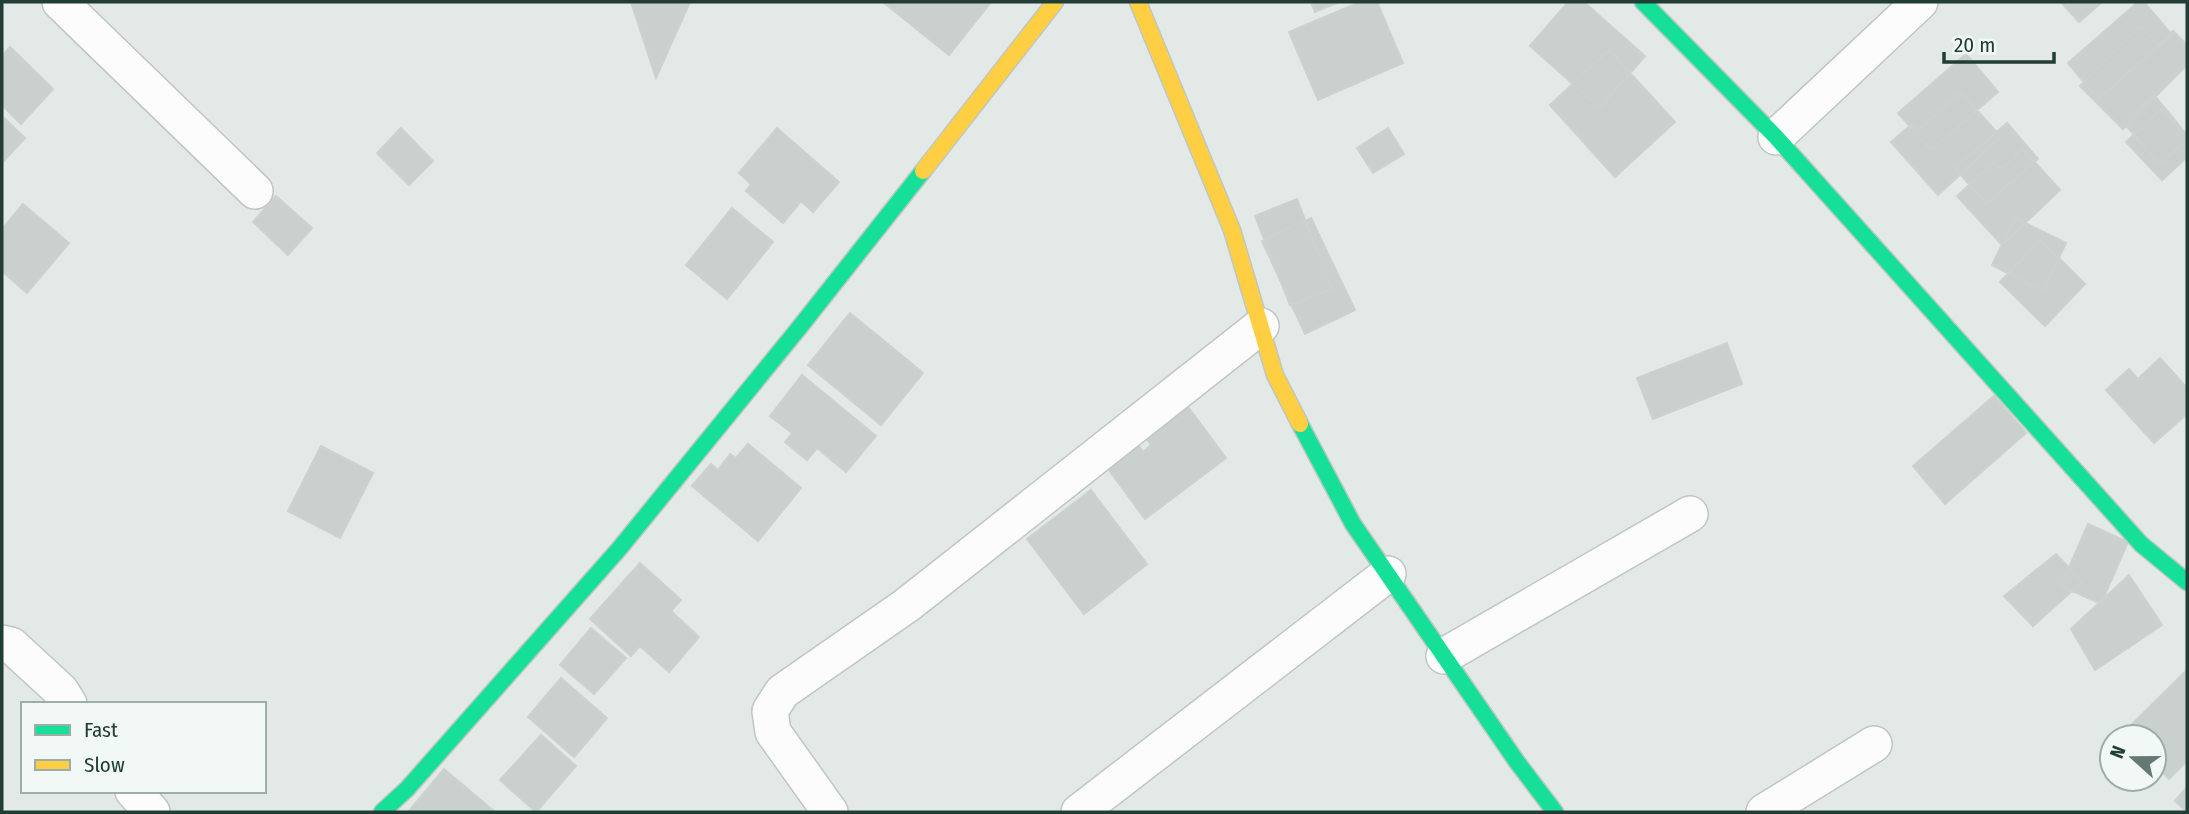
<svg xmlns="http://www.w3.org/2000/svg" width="2189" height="814" font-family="'Fira Sans Condensed',sans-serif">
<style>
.building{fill:#cad0ce;stroke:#cbd2cf;stroke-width:2}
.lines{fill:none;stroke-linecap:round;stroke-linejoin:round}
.street-casing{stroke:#c0c6c3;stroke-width:38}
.fast-casing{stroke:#bec7c4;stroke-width:19}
.slow-casing{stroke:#bec7c4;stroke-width:19}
.street{stroke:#fbfcfb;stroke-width:35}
.fast{stroke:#16e098;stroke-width:16}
.slow{stroke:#ffcf43;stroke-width:16}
</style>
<rect width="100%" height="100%" fill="#e3e9e6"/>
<path class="building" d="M631,2H690L656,78Z
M883,2H991L949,55Z
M1311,2H1339L1315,12Z
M1360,2H1377L1403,63L1318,100L1289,32Z
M1568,2H1584L1645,56L1600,108L1530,46Z
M2061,2H2102L2079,22Z
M2138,2H2144L2172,35L2098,99L2068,63Z
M2140,26L2159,45L2173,31L2187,45V65L2123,129L2080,86Z
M10,47L53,89L21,124L2,105V56Z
M1609,50L1675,122L1615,177L1550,105Z
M1966,54L1998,92L1931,150L1898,113Z
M1961,92L2001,137L1938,195L1891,142L1912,124L1918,131Z
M2154,95L2187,135V140L2159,164L2123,122Z
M2161,109L2187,136V157L2162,180L2126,142Z
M2,116L25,138L2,163Z
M2007,123L2038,159L1986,204L1955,168Z
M401,128L433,161L409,185L377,153Z
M777,128L839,182L813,212L801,201L783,223L746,191L751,184L739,173Z
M1388,128L1404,154L1373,173L1357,148Z
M2023,149L2060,190L2002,245L1957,196L1994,162L2000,170Z
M276,196L312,228L288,255L253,222Z
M1297,199L1332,289L1290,305L1255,216Z
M23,204L69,243L27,293L2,271V229Z
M732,208L773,242L727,299L686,265Z
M1311,218L1355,310L1305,334L1262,241Z
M2015,218L2066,243L2043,291L1992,265Z
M2041,240L2085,284L2045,326L2000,282Z
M850,313L923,373L881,425L808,365Z
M1727,343L1742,384L1653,419L1637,378Z
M2160,358L2187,388V414L2154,443L2106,390L2129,369L2138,379Z
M802,375L876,436L846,472L817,448L807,460L785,442L792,433L770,416Z
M1994,396L2026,433L1945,504L1913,466Z
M1186,404L1226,458L1145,519L1103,462L1134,439L1143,452L1151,445L1144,435Z
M748,444L801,488L758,541L692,486L711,464L718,470L730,454L736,458Z
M321,446L373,473L340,538L288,511Z
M1091,490L1147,564L1084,614L1027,539Z
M2088,524L2128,542L2101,604L2061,586Z
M2056,554L2082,582L2033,626L2004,596Z
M640,563L681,600L671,611L699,637L669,672L640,646L631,656L590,619Z
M2129,575L2162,625L2095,670L2071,629Z
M591,628L626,658L594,694L560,665Z
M2187,670V761L2169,779L2154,763V737H2129L2124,732Z
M561,678L607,718L574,757L528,717Z
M541,735L576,766L536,812L500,780Z
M444,769L495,812H408Z
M2187,787V812L2175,801Z"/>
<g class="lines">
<defs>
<path id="street" d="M60,2L255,191
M1776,137L1920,2
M2,643L11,645L61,691L69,704
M1444,656L1690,514
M133,791L152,812
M830,812L773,732L770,711L782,692L907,605L1261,326
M1079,812L1388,574
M1764,812L1874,744"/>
<path id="fast" d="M1643,2L1776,137L2141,544L2187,582
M1300,424L1353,524L1517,762L1555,812
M382,812L407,789L619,549L799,328L923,171"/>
<path id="slow" d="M1138,2L1232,230L1275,375L1300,424
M923,171L1055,2"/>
</defs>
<use href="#street" class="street-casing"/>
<use href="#fast" class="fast-casing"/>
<use href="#slow" class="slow-casing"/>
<use href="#street" class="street"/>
<use href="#fast" class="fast"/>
<use href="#slow" class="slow"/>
</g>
<rect width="2189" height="814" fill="none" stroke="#203d36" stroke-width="7"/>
<rect x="21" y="702" width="245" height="91" fill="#f1f8f5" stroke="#9dada9" stroke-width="2"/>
<rect x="35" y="725" width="35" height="10" fill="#16e098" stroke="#9dada9" stroke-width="2"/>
<text x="84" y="737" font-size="21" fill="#203d36">Fast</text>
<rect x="35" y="760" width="35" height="10" fill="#ffcf43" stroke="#9dada9" stroke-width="2"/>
<text x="84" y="772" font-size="21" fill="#203d36">Slow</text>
<g transform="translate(2133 758) rotate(291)"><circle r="33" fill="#f1f8f5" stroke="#9dada9" stroke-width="2"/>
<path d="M0-5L12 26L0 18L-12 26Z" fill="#647974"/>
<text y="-10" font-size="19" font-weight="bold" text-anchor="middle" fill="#203d36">N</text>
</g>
<path d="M1944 52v10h110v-10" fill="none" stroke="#203d36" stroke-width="3.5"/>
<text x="1954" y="52" font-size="21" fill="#203d36" stroke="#f1f8f5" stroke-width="5" paint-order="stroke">20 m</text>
</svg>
